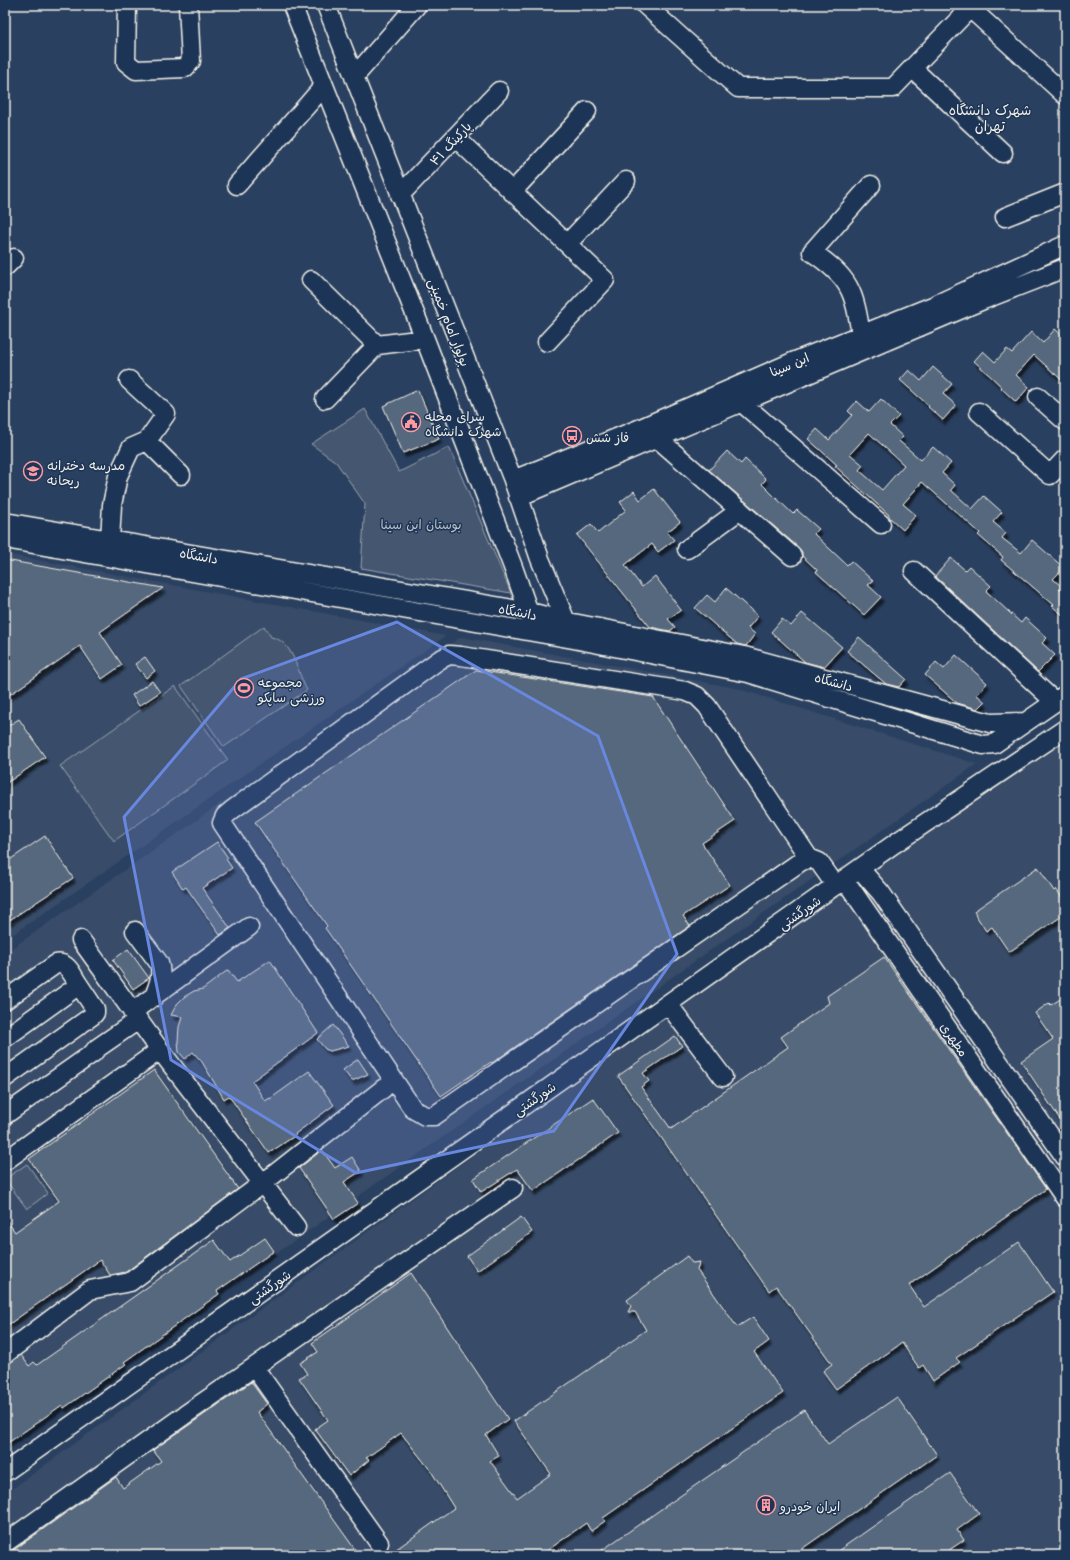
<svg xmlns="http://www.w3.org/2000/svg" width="1070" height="1560" font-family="Mali,'Playpen Sans Arabic',sans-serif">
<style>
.built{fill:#374c69}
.green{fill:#445771;stroke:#9ca4ac}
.building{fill:#56677d;stroke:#f4f1e8;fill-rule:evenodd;filter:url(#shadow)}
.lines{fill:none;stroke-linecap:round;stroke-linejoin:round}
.minor-casing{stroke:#f4f1e8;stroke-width:21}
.minor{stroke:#1d3557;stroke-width:18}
.marked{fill:#6887de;fill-opacity:0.2;stroke:#6887de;stroke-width:3;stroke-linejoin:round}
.labels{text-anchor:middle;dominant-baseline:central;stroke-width:3;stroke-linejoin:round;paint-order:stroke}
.street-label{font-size:13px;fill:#f4f1e8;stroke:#1d3557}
.poi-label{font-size:13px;fill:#f4f1e8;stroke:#1d3557;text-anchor:start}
.park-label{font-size:13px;fill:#bfc3c4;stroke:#1d3557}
.neighbourhood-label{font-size:14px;fill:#f4f1e8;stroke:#1d3557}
</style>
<defs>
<filter id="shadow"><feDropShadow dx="2.5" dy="4.5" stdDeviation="1" flood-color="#0009"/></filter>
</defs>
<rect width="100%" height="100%" fill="#2a4060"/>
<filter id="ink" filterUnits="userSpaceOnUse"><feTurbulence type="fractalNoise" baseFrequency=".025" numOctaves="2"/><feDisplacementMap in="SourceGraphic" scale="8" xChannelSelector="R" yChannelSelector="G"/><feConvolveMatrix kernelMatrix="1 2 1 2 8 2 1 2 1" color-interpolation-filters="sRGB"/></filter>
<g filter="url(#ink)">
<path class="built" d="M5,554L172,585L446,636L5,940Z
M461,637L736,688L977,764L5,1443V953Z
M1065,727V1555H5V1494Z"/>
<path class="green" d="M365,409L399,472L449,447L511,593L361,568L365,504L336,462L311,444Z
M264,626L271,637C294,641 297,673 307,690L224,747L181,686Z
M175,686L228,760L114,841L60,766Z
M27,1164L48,1193L27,1209L5,1179Z"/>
<path class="building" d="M1055,329L1065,338V383L1034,355L1016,375L1029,387L1016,402L1001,388L1002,387L974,361L983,351L995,362L1007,349L1012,353L1031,332L1043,343Z
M933,367L952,384L943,394L956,405L943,420L928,407L929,406L900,380L909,370L921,381Z
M418,390L439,439L403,453L383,406Z
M881,399L899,416L890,425L903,437L899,441L921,460L933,447L951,463L942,473L955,485L951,490L972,509L984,496L1002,512L993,522L1006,533L1002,538L1021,553L1032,540L1064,568L1053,579L1061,586L1059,589L1064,593L1065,592V617L1052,606L1054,605L1001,560L1003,557L978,535L980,533L922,482L903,504L916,515L903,530L889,517V515L835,466L837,465L808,439L817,429L829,440L852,415L848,411L857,401L869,412ZM869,433L904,465L882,490L859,470L863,465L850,454Z
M727,451L741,464L745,459L766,479L762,484L774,496L793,514L797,510L819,529L814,534L847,565L851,561L873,581L868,585L881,597L864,615L816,572L817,570L802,556V552L799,548L709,470Z
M654,489L680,522L667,532L674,540L658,552L652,544L625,565L642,587L655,576L681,610L668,619L675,627L670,631L650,627L577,535L591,524L598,533L626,510L620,502L634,491L640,500Z
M951,558L965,570L969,566L991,586L986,591L1021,623L1025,618L1047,638L1042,643L1055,655L1038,672L935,576Z
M5,560L163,588L100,632L122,665L102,679L80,646L5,698Z
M726,588L758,616L748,628L755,634L746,646L737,644L695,608L707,595L715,602Z
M802,613L842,647L824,667L805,662L771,632L782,619L791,626Z
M859,637L906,679L899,687L886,684L847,651Z
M956,655L987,683L977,695L985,702L978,709L957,703L925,675L936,662L944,669Z
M145,657L155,671L146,678L135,664Z
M476,670L653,697L735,821L702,843L730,885L683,916L690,926L492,1063L491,1062L441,1096L325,928L327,926L255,822Z
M152,681L160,692L139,706L132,695Z
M19,719L45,757L5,784V728Z
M45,836L73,878L5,923V863Z
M217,842L228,858L226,859L232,868L202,888L230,928L220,935L186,887L183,889L172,872Z
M1038,867L1054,891L1056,889L1065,902V914L1009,952L992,927L986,931L975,914H976L974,911Z
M128,949L149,978L133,989L113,960Z
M884,957L1046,1189L909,1285L924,1307L1019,1242L1053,1292L956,1358L960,1362L933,1381L923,1365L919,1368L902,1343L836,1389L823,1371L832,1364L776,1286L769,1291L618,1076L675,1036L682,1046L643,1073L649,1081L641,1087L671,1129L788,1047L781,1037L829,1003L827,996Z
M270,960L318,1033L252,1081L265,1101L270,1098V1099L309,1071L334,1105L295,1134L296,1135L269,1153L229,1096L224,1099L202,1062L193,1052L185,1059L179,1052L178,1041L179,1027L182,1017L171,1015L177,1004L184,997L194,991L203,989L228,970L237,982Z
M1065,996V1127L1021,1061L1053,1039L1035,1013L1049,1003L1051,1005Z
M333,1025L349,1046L330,1051L325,1049L317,1039Z
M358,1059L368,1074L352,1081L343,1070Z
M154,1070L238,1189L126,1272L110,1275L100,1260L5,1327V1218L15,1232L59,1201L29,1159Z
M593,1098L618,1133L533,1191L517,1169L481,1192L473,1179Z
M322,1150L335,1168L352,1157L361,1171L344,1182L358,1203L334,1219L299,1168Z
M521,1217L532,1232L477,1271L467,1256Z
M265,1238L274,1251L217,1291L219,1294L124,1362L126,1364L64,1408L62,1405L5,1445V1366L21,1355L29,1366L34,1362L37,1365L214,1240L230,1262Z
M687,1256L692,1263L700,1262L697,1270L737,1327L753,1317L769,1341L754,1352L783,1393L603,1518L605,1521L591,1531L586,1523L541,1555H388L454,1508L431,1471L401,1433L366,1458L369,1460L349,1476L315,1429L328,1420L299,1378L307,1374L300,1363L318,1352L312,1343L411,1273L508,1419L486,1435L499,1456L490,1461L517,1498L551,1474L514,1421L646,1330L635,1312H628L631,1306L627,1300Z
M251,1382L267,1404L257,1412L359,1555H5V1553L11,1552L116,1477L123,1488L161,1461L153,1450Z
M897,1397L937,1455L793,1555H595L804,1410L828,1444Z
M950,1473L979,1514L957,1530L964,1540L942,1555H832Z"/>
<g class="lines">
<defs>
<path id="minor" d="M127,5L126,62L136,70L185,68L191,61L188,5
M292,5L425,339L513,567L532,621
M326,5L513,480L540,559L570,631
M645,5L738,88H893L970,8L1065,95
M912,68L1003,153
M354,77L417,5
M455,137L605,280L547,342
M237,185L324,86
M512,192L587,111
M400,195L499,91
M1005,217L1065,193
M567,244L626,181
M5,267L14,258
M311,280L377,345
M861,335C854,290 850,278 812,252L871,185
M129,380L166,414L147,441
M1038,397L1065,421
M325,399L377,345L425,339
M741,402L881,524
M979,412L1050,475L1065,459
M657,438L792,556
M513,480L641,428L795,361L935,305L1065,245
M518,497L983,300L1065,268
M5,522L530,612L568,622L744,656L990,723L1026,722
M5,539L573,639L748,673L983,745L994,744L1065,695
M110,540L112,505L118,476L131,448L147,441L181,475
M687,549L740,510
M914,571L1055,702
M809,858L707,706L697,696L685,691L461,656L449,655L439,660L232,810L225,816L222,823L413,1109L425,1116H434L800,862L809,858L819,862L836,886
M860,869L881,893L1065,1157
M845,880L1065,1198
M135,931L159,963C163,975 158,985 154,997
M81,940L160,1050L296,1227
M5,1000L56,964C68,961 73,977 79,985
M668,1004L723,1077
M132,1012L249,927
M5,1038L79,985L95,1009V1013L92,1016L5,1078
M5,1115L93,1053L96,1049L138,1020
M5,1161L160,1050
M5,1354L90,1290L130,1282L263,1183L384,1088
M254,1367L379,1543
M5,1472L894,844L1065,729
M5,1543L186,1414L513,1188"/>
</defs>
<use href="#minor" class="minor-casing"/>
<use href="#minor" class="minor"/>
</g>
</g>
<path class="marked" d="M397,622L598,736L677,954L554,1131L356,1173L171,1060L124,817L241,679Z"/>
<defs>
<symbol id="civic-ring" viewBox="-11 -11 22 22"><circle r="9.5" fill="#1d3557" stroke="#ff9aa2" stroke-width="1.5"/><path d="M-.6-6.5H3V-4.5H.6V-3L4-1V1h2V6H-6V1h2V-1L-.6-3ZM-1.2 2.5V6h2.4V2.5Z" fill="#ff9aa2"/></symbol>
<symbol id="bus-ring" viewBox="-11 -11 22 22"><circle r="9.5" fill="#1d3557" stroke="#ff9aa2" stroke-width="1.5"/><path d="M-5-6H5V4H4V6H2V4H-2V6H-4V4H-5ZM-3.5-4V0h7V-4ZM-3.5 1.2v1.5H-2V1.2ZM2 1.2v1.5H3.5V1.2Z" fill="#ff9aa2"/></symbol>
<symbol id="school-ring" viewBox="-11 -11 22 22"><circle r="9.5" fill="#1d3557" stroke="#ff9aa2" stroke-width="1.5"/><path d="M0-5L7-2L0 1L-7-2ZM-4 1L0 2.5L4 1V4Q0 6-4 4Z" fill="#ff9aa2"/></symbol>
<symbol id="stadium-ring" viewBox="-11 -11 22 22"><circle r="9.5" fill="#1d3557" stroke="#ff9aa2" stroke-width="1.5"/><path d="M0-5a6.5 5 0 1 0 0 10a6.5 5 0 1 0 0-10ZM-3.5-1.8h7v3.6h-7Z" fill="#ff9aa2"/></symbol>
<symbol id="building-ring" viewBox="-11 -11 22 22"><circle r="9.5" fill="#1d3557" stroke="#ff9aa2" stroke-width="1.5"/><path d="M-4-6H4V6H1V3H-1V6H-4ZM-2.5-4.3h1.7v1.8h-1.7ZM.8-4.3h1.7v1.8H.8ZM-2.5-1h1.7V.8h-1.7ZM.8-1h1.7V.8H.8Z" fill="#ff9aa2"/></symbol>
</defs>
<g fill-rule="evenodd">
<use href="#civic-ring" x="400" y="411" width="22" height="22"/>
<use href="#bus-ring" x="561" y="425" width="22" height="22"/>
<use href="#school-ring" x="22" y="460" width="22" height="22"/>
<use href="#stadium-ring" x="233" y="677" width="22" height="22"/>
<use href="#building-ring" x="755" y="1494" width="22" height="22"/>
</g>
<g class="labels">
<g class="street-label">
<text transform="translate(450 143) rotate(-47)">پارکینگ ۴۱</text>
<text transform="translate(450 322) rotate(69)">بولوار امام خمینی</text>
<text transform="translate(789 364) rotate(-23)">ابن سینا</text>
<text transform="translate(199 555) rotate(10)">دانشگاه</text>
<text transform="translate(518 611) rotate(11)">دانشگاه</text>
<text transform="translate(834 681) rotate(15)">دانشگاه</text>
<text transform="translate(799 912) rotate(-35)">شورگشتی</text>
<text transform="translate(955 1039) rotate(55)">مطهری</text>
<text transform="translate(534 1098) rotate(-35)">شورگشتی</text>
<text transform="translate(269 1286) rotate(-35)">شورگشتی</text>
</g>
<g class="poi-label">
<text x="425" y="415">سرای محله<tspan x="425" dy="15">شهرک دانشگاه</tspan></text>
<text x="586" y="436">فاز شش</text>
<text x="47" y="464">مدرسه دخترانه<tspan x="47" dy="15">ریحانه</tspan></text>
<text x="258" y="681">مجموعه<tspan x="258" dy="15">ورزشی ساپکو</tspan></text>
<text x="780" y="1505">ایران خودرو</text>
</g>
<g class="park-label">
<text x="421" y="523">بوستان ابن سینا</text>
</g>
<g class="neighbourhood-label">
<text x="990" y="109">شهرک دانشگاه<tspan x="990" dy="16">تهران</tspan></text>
</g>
</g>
<rect width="1070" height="1560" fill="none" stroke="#1d3557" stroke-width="20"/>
<rect x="10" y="10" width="1050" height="1540" fill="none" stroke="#f4f1e8" stroke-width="1.5" filter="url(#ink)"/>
</svg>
